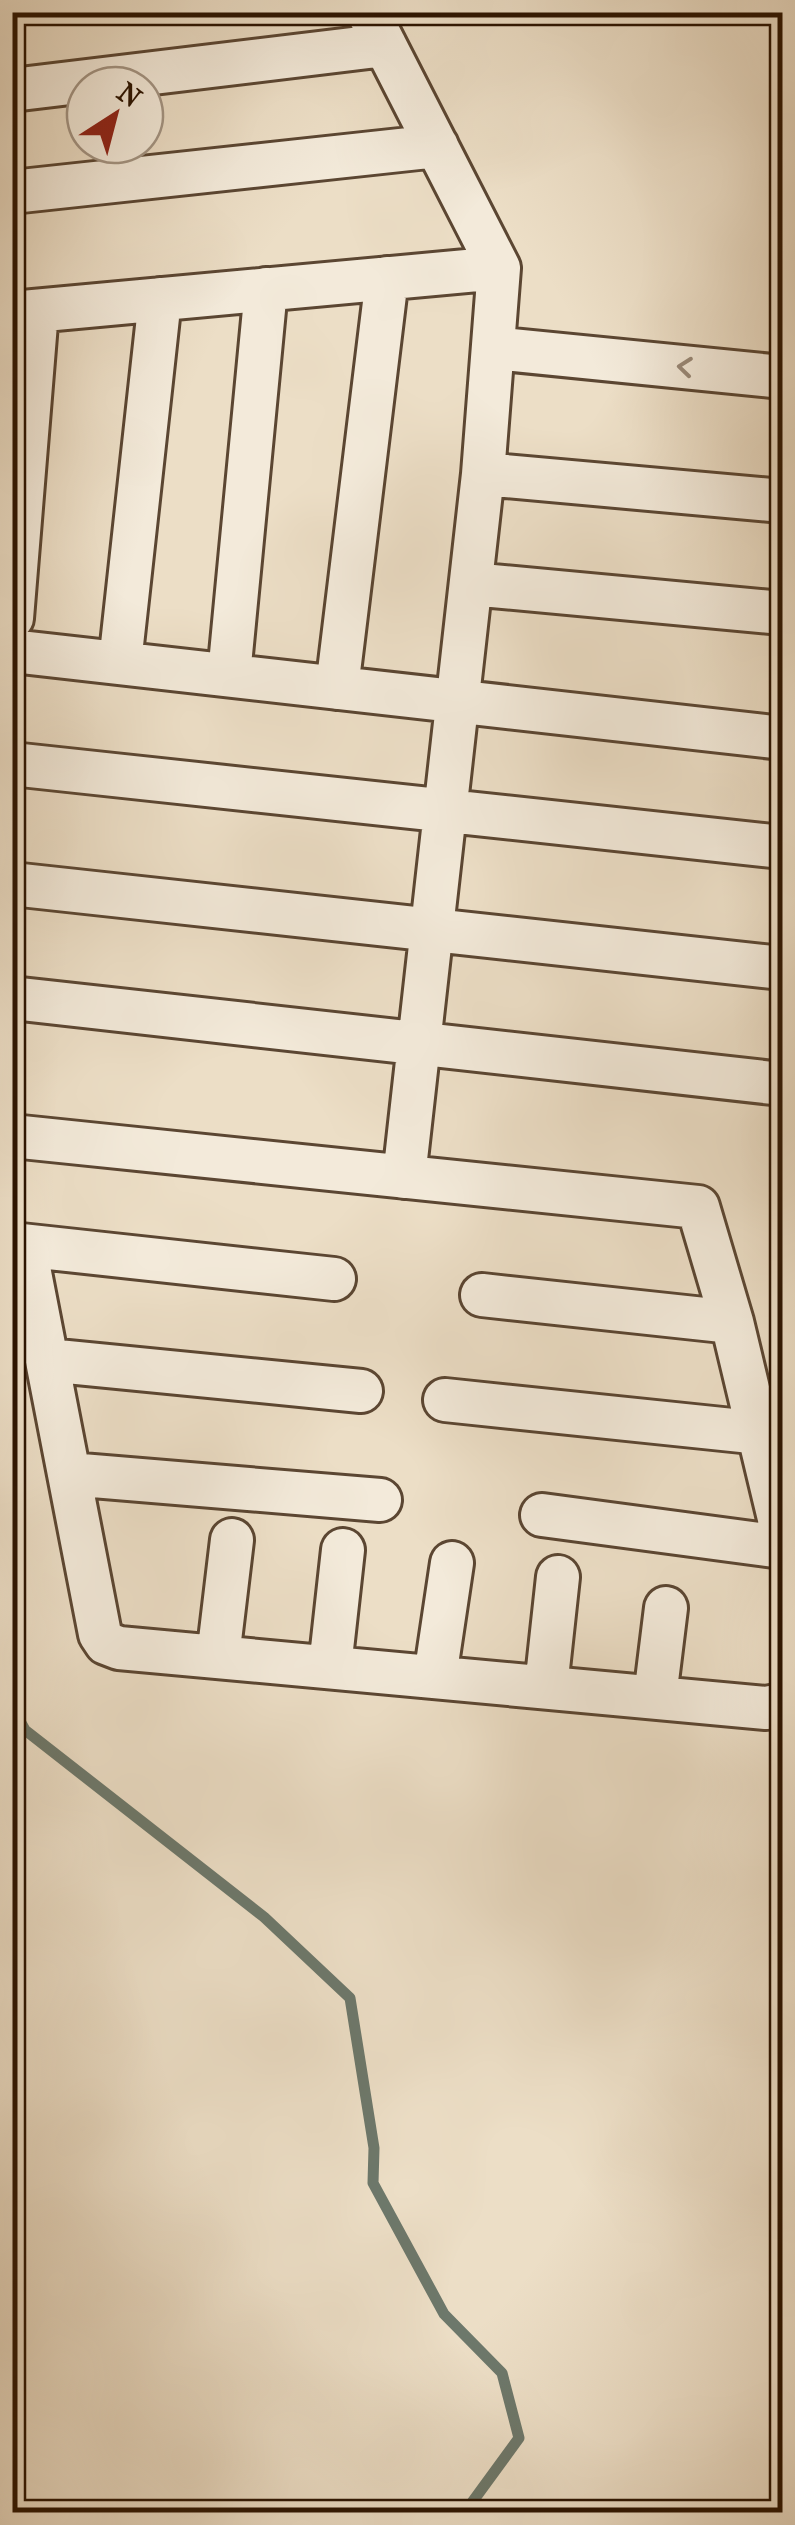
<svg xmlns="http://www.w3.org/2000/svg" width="795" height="2525" font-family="'IM FELL French Canon',serif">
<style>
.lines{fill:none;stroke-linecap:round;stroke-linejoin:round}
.stream{stroke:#6d786b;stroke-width:11}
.minor-casing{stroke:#5b4632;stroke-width:48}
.minor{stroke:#f3eada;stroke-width:42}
.oneway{stroke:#998978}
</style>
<rect width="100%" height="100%" fill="#ecdec6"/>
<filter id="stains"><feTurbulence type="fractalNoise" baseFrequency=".002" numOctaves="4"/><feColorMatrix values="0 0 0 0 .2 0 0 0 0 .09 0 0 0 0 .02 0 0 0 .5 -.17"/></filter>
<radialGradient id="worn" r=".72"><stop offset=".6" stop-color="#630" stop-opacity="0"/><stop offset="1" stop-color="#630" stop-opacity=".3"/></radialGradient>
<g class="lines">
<path class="stream" d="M12,1707L25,1730L264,1917L350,1998L374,2148L373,2183L444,2314L502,2373L519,2438L465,2512"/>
<defs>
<path id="minor" d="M368,12L499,268L483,474L404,1177
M12,90L385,45
M12,192L437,146
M12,313L499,268
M493,348L782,377
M483,474L782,501
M471,584L782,613
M12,618L37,311
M12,651L782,738
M120,663L160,299
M229,675L266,289
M337,688L387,278
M12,764L782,847
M12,884L782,968
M12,998L782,1084
M12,1136L698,1207L732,1322L782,1531
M12,1244L334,1279
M25,1247L100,1634L106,1643L119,1648L766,1708L782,1705
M482,1295L732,1322
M47,1360L361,1391
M445,1400L761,1433
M69,1474L380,1500
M542,1515L782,1547
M218,1657L232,1540
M330,1667L343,1550
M435,1677L452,1563
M546,1687L558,1577
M655,1697L666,1608"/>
</defs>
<use href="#minor" class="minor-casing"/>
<use href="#minor" class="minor"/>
</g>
<defs><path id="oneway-chevron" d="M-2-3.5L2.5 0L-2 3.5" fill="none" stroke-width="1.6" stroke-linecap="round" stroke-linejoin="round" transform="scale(2.5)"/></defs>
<use class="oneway" href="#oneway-chevron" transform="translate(685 367) rotate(-174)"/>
<rect width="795" height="2525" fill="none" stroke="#ecdec6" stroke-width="50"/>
<rect x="15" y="15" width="765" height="2495" fill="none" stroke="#2b1300" stroke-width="5"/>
<rect x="25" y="25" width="745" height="2475" fill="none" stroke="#2b1300" stroke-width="2.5"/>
<g transform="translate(115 115) rotate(36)"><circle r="48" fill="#f3eada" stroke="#a39483" stroke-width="2.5"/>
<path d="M0-8L18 38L0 25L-18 38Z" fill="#8f2418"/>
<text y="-15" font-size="28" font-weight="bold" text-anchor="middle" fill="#2b1300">N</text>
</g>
<rect width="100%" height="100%" filter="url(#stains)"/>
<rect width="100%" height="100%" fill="url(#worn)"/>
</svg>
